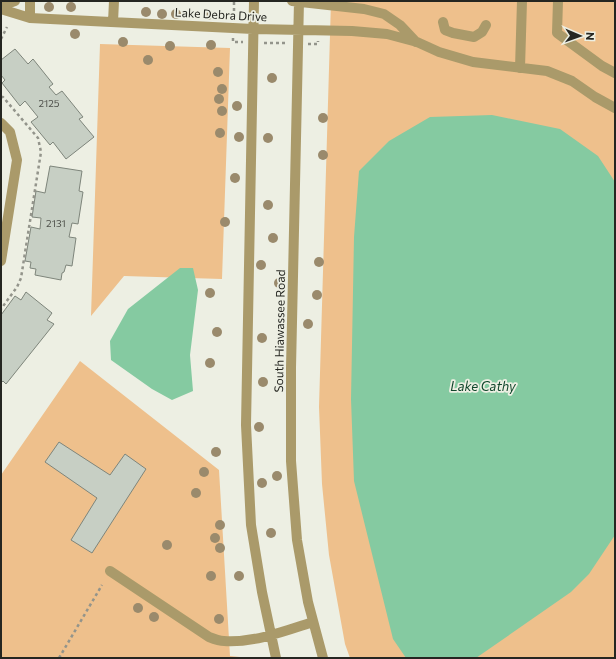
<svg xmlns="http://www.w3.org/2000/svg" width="616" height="659" font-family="Commissioner,sans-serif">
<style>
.green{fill:#eec08c}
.water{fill:#85caa1}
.building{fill:#c7cfc4;stroke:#7e857b}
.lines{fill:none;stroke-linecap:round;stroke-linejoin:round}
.path{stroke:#93948b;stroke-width:2.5;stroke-dasharray:3 3;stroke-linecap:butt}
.minor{stroke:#aa9a6a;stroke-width:10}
.tree{fill:#9a8a6c}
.labels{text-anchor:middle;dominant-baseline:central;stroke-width:3.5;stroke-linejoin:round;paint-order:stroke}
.number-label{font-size:10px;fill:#4e504a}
.street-label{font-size:12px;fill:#252621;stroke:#edefe3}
.water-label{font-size:13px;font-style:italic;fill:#11472c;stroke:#edefe3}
</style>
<rect width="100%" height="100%" fill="#edefe3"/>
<path class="green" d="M331,1H615V658H350L345,644L329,555L322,484L319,407Z
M100,44L230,48L222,279L124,276L91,316Z
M80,361L219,470L230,656L250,658H1V475Z"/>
<path class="water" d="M492,115L560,129L598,156L615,182V535L589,574L571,592L476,658H406L393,639L354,481L351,399L354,237L359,171L389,141L430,117Z
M180,268H193L198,290L190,355L193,391L172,400L152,389L111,360L110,341L128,309Z"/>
<path class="building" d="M15,49L28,64L33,59L53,84L49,87L56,95L62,91L83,117L79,119L94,137L66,159L53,142L50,145L31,122L38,117L25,101L20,106L2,83L5,80L1,75V60Z
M50,166L82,171L79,191L83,192L78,224L72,223L69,237L76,238L72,266L66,265L64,272L62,273L61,280L35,275L36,269L30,268L31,262L25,261L31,227L40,229L41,218L32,217L36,191L45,193Z
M26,292L52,313L47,320L54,324L6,384L3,381L1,383V315L15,296L21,300Z
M59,442L110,475L125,454L146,469L92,553L71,540L97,498L45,462Z"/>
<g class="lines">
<path class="path" d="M234,17V1
M233,38V42H243
M1,39L7,27
M264,43H287
M308,44H318V41
M1,97H3L38,138L41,152L21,278L17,287L1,309
M59,658L102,585"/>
<path class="minor" d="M254,1L246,425L251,525L262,592L276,658
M292,1L364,9L384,14L400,25L416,42
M299,1L291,368V461L297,540L308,602L323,658
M558,1L557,33L602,66L615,73
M1,6L15,1
M1,9L30,18L253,29L352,31L387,34L417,42L439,52L473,62L547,71L572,81L595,97L615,108
M30,18V1
M113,22L114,1
M443,22L445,30L453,33L474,37L482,32L486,25
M520,68L522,1
M1,123L10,132L17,160L1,261
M110,571L209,637C214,639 219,641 224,641C254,643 285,631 313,622"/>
</g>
<g class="tree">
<circle cx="49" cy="7" r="5"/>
<circle cx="71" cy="7" r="5"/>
<circle cx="146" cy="12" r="5"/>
<circle cx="162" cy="14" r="5"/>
<circle cx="176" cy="14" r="5"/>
<circle cx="208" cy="15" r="5"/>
<circle cx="75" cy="34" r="5"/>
<circle cx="123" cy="42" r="5"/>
<circle cx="211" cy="45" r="5"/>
<circle cx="170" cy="46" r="5"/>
<circle cx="148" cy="60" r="5"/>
<circle cx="218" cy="72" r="5"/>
<circle cx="272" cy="78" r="5"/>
<circle cx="222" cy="89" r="5"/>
<circle cx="219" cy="99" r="5"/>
<circle cx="237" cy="106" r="5"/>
<circle cx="222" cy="111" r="5"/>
<circle cx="323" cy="118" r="5"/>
<circle cx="220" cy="133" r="5"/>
<circle cx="239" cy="137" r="5"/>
<circle cx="268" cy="138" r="5"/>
<circle cx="323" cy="155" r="5"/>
<circle cx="235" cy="178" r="5"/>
<circle cx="268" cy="205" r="5"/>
<circle cx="225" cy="222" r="5"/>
<circle cx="273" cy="238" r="5"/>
<circle cx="319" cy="262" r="5"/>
<circle cx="261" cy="265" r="5"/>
<circle cx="279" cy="283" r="5"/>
<circle cx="210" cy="293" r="5"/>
<circle cx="317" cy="295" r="5"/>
<circle cx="308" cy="324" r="5"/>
<circle cx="217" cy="332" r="5"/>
<circle cx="262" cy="338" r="5"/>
<circle cx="210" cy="363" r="5"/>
<circle cx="263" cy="382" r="5"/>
<circle cx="259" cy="427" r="5"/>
<circle cx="216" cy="452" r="5"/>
<circle cx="204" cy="472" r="5"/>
<circle cx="277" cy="476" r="5"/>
<circle cx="262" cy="483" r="5"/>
<circle cx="196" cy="493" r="5"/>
<circle cx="220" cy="525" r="5"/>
<circle cx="271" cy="533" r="5"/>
<circle cx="215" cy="538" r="5"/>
<circle cx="167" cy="545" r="5"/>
<circle cx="220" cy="548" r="5"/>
<circle cx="211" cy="576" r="5"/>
<circle cx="239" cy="576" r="5"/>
<circle cx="138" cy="608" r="5"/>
<circle cx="154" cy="617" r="5"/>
<circle cx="219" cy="619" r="5"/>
</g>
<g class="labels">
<g class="number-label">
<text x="49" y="103">2125</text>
<text x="56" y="223">2131</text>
</g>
<g class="street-label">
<text transform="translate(221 14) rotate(3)">Lake Debra Drive</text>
<text transform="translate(279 331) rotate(-89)">South Hiawassee Road</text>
</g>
<g class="water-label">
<text x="483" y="386">Lake Cathy</text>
</g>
</g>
<rect width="616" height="659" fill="none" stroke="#252621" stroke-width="4"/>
<g transform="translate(580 36) rotate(92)" stroke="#edefe3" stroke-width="3" paint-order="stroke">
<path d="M0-3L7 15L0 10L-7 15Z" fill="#252621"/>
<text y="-6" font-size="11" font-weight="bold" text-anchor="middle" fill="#252621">N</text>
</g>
</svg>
